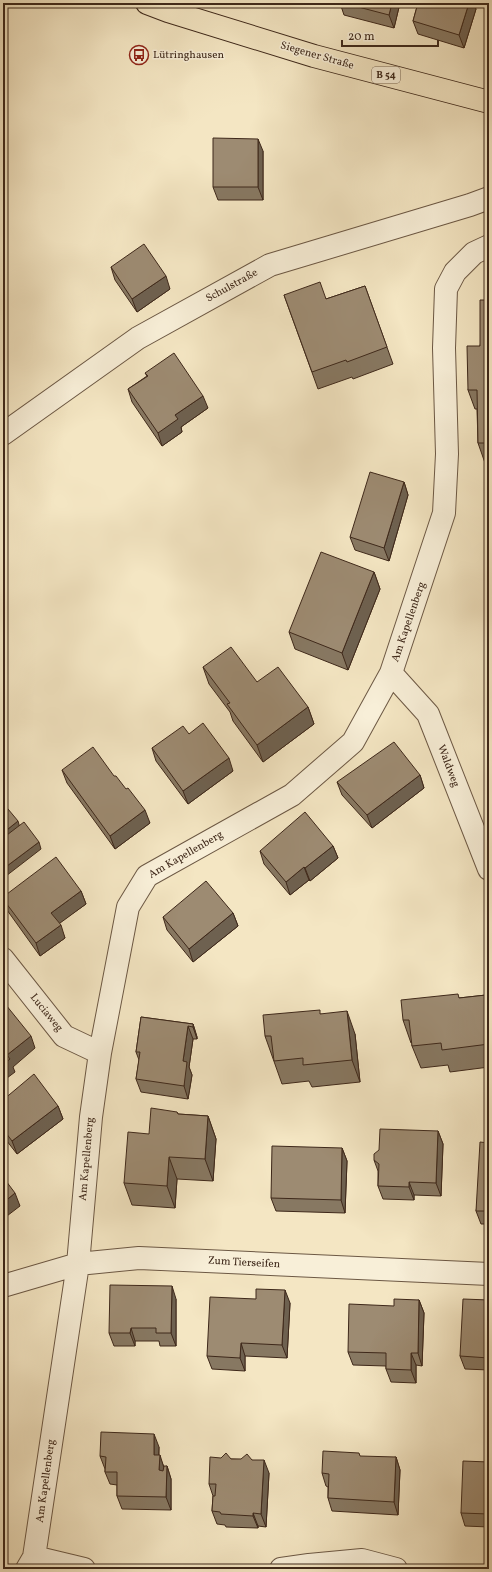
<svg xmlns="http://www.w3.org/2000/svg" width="492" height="1572" font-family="Vollkorn,serif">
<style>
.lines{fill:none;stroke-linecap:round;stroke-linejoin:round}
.minor-casing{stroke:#6c5844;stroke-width:24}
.major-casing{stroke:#3e281a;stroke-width:24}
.minor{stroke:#f8efd8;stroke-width:22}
.major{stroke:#f4e6c3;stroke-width:22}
.wall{fill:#877862;stroke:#3e281a}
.shaded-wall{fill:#6e6150;stroke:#3e281a}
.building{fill:#9d8b72;stroke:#3e281a}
.labels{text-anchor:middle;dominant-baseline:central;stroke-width:3;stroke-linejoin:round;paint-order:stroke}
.shield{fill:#f8efd8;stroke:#766453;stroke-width:1}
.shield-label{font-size:10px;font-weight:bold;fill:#3e281a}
.poi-label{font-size:11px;fill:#3e281a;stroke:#f8efd8;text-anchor:start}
.street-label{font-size:11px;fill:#3e281a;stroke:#f8efd8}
</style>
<rect width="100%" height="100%" fill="#f4e6c3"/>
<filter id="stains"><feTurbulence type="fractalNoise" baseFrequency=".005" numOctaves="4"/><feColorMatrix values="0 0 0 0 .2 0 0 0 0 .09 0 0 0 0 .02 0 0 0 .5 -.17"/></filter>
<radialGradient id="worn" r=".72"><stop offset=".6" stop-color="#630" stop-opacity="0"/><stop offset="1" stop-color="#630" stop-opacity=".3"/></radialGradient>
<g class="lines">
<defs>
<path id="minor" d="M3,434L138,338L270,265L470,205L489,198
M391,673L428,714L489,869
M3,959L64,1036L100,1053
M3,1286L78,1264L139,1258L489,1274
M34,1557L84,1569
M27,1569L34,1557L78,1264L91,1117L100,1053L128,907L147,876L292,795L353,742L391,673L444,513L447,454L444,348L446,289L455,272L474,253L489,246
M281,1569L309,1565L362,1560L396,1569"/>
<path id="major" d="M147,3L168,11L314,56L489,102"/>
</defs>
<use href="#minor" class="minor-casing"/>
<use href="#major" class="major-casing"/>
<use href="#minor" class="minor"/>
<use href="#major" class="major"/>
</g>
<path class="wall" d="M340,3H400L394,28L344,15Z
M418,3H473L476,9L464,48L418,34L413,21Z
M263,151V200H218L213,187Z
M111,267L170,289L137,312L115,280Z
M365,286L393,364L353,379L352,377L318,389L284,295L326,299Z
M489,300V463H485L478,443L477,409H475L468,390L480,346Z
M145,373L208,408L181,427L182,432L162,446L132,402L128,389L147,376Z
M404,482L408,495L389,561L355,550L350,537Z
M374,572L380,589L348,670L295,649L289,632Z
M203,667L257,682L308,707L314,724L263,762L233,721L230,712L209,684Z
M189,734L233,771L188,804L156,761L152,748Z
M62,770L150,823L115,849L67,783Z
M420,775L424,788L372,828L342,795L337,782Z
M333,846L338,858L310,881L309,880L290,895L264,864L260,851Z
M81,891L86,904L59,923L65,938L40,956L7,910L3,901V897Z
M233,913L238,926L193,962L167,930L163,917Z
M486,995L489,1004V1067L450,1072L448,1065L421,1068L412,1046V1042L411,1043L403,1020L459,998Z
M321,1014L355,1034L360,1082L312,1087L309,1081L282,1084L265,1036Z
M141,1017L193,1024L197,1037V1039H193L189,1067L192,1075L188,1099L141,1092L136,1079L139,1060L136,1052Z
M3,1100L58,1106L63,1119L17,1154L3,1136Z
M177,1112L178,1114L208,1116L216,1139L213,1181L177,1179L175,1208L132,1205L124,1183L149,1134Z
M438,1131L443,1144L441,1196L414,1195V1200L383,1199L378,1186V1171L374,1160Z
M489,1143V1224H481L476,1211Z
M342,1148L347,1161L345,1213L276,1211L271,1198Z
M176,1299V1346H160L159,1341H135V1346H114L109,1333Z
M256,1299L290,1303L287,1358L245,1356V1371L212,1369L207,1356Z
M419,1300L424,1313L422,1366L416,1365V1383L391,1382L386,1369V1366L353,1365L348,1352L394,1306Z
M489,1300V1370L465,1369L460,1356Z
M159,1447V1455L164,1467L167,1466L171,1479V1510L122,1509L117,1496V1485L110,1484L105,1472V1469L100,1456Z
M396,1457L400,1470L398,1515L332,1511L328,1498V1487L326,1486L322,1473Z
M231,1459L252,1460L269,1473L266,1527L258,1526V1528L226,1527L225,1525L217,1524L212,1511L213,1496L209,1484Z
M489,1462V1527L465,1526L461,1513Z"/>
<path class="shaded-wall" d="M392,3H400L394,28L389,15Z
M469,3H473L476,9L464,48L459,35Z
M258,139L263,151V200L258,187Z
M166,276L170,289L137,312L132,299Z
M203,396L208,408L181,427L182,432L162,446L158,433L175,415Z
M404,482L408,495L389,561L384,548Z
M374,572L380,589L348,670L342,653Z
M308,707L314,724L263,762L257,745Z
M229,758L233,771L188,804L183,791Z
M420,775L424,788L372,828L367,815Z
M145,810L150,823L115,849L110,836Z
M18,821L20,828L3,842V833Z
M39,842L41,849L6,876L3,869Z
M333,846L338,858L310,881L305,868Z
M304,867L309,880L290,895L286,882Z
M81,891L86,904L56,926L51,913Z
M233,913L238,926L193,962L189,949Z
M61,925L65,938L40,956L36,943Z
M486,995L489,1004V1023Z
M347,1011L355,1034L360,1082L352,1060Z
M193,1024L197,1037V1039L193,1027Z
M188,1026L193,1039L189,1067L192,1075L188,1099L184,1086L183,1061Z
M31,1036L35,1048L13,1067L15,1072L3,1081V1065L7,1055Z
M58,1106L63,1119L17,1154L12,1141Z
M208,1116L216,1139L213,1181L205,1159Z
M438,1131L443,1144L441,1196L436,1183Z
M342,1148L347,1161L345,1213L341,1200Z
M169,1157L177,1179L175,1208L167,1186Z
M409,1182L414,1195V1200L409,1187Z
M15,1193L20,1206L3,1219V1203Z
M172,1286L176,1299V1346L171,1333Z
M285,1290L290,1303L287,1358L282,1345Z
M419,1300L424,1313L422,1366L418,1353Z
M131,1328L135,1341V1346L130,1333Z
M241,1343L245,1356V1371L240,1358Z
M411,1353L416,1365V1383L411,1370Z
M154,1434L159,1447L158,1468L154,1455Z
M160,1455L164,1468L163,1483L159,1470Z
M396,1457L400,1470L398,1515L394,1502Z
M264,1460L269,1473L266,1527L261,1514Z
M167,1466L171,1479V1510L166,1497Z
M253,1513L258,1526V1528L253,1516Z"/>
<path class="building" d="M343,3H392L389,15Z
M418,3H469L459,35L413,21Z
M213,138L258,139V187H213Z
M144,244L166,276L132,299L111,267Z
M320,282L326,299L365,286L387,347L347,362L346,360L312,372L284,295Z
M480,300H489V443H478L477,390H468L467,346H480Z
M174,353L203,396L175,415L178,419L158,433L128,389L148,376L145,373Z
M370,472L404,482L384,548L350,537Z
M321,552L374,572L342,653L289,632Z
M231,647L257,682L278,667L308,707L257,745L227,704L230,703L203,667Z
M203,723L229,758L183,791L152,748L183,726L189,734Z
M394,742L420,775L367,815L337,782Z
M93,747L114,776H116L126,789L128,788L145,810L110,836L62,770Z
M3,803L18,821L3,833Z
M305,812L333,846L305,868L304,867L286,882L260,851Z
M24,822L39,842L3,869V838Z
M56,857L81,891L51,913L61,925L36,943L3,899V897Z
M206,881L233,913L189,949L163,917Z
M458,994L459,998L486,995L489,1023V1044L442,1050L441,1043L412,1046L409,1020H403L401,1000Z
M6,1005L31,1036L7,1055L10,1059L3,1065V1008Z
M320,1010V1014L347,1011L352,1060L303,1065V1058L274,1061L271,1036H265L263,1015Z
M141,1017L193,1024V1027L188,1026L183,1061L187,1062L184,1086L136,1079L140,1052H136Z
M34,1074L58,1106L12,1141L3,1129V1100Z
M151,1108L177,1112L178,1114L208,1116L205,1159L169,1157L167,1186L124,1183L128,1132L149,1134Z
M380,1129L438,1131L436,1183L409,1182V1187L378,1186L379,1164L374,1160V1154L379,1150Z
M480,1142L489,1143V1211H476Z
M272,1146L342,1148L341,1200L271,1198Z
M3,1177L15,1193L3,1203Z
M110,1285L172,1286L171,1333H156V1328H131L130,1333H109Z
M256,1289L285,1290L282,1345L241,1343L240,1358L207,1356L210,1297L256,1299Z
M394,1299L419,1300L418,1353H411V1370L386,1369V1353L348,1352L349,1304L394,1306Z
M463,1299L489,1300V1358L460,1356Z
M101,1432L154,1434V1455H160L159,1470L163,1471L164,1466H167L166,1497L117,1496V1472H105L106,1457L100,1456Z
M323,1451L359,1453L360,1456L396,1457L394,1502L328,1498L329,1474L322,1473Z
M226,1453L231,1459H241L247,1454L252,1460H264L261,1514L253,1513V1516L221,1514L220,1512L212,1511L213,1496H215L216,1484H209L210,1457L221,1458Z
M463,1461L489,1462V1514L461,1513Z"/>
<defs>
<symbol id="bus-ring" viewBox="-11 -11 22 22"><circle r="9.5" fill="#f8efd8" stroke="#8f2418" stroke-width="1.5"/><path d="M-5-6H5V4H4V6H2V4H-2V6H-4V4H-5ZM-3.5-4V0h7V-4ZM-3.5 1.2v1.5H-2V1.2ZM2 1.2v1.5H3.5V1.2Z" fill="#8f2418"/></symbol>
</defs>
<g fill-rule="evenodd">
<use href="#bus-ring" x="128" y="44" width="22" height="22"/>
</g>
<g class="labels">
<rect class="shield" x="372" y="67" width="28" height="16" rx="3"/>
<g class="shield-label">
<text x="386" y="75">B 54</text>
</g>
<g class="poi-label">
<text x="153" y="55">Lütringhausen</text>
</g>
<g class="street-label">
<text transform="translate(317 56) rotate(16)">Siegener Straße</text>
<text transform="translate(232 286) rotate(-29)">Schulstraße</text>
<text transform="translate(409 622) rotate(-71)">Am Kapellenberg</text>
<text transform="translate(448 766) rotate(69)">Waldweg</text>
<text transform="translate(186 855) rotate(-30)">Am Kapellenberg</text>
<text transform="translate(46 1013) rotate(51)">Luciaweg</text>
<text transform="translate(87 1159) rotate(-85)">Am Kapellenberg</text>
<text transform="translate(244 1263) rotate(3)">Zum Tierseifen</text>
<text transform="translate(46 1481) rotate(-82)">Am Kapellenberg</text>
</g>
</g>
<rect width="492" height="1572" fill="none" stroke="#f4e6c3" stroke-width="16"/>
<rect x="4" y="4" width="484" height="1564" fill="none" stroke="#3e281a" stroke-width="2"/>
<rect x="8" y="8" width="476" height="1556" fill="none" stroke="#3e281a"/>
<path d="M342 40v6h96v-6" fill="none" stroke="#3e281a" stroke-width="2"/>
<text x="348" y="40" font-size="12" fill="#3e281a" stroke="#f8efd8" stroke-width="3" paint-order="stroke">20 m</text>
<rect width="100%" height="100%" filter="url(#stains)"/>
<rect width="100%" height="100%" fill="url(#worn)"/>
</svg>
